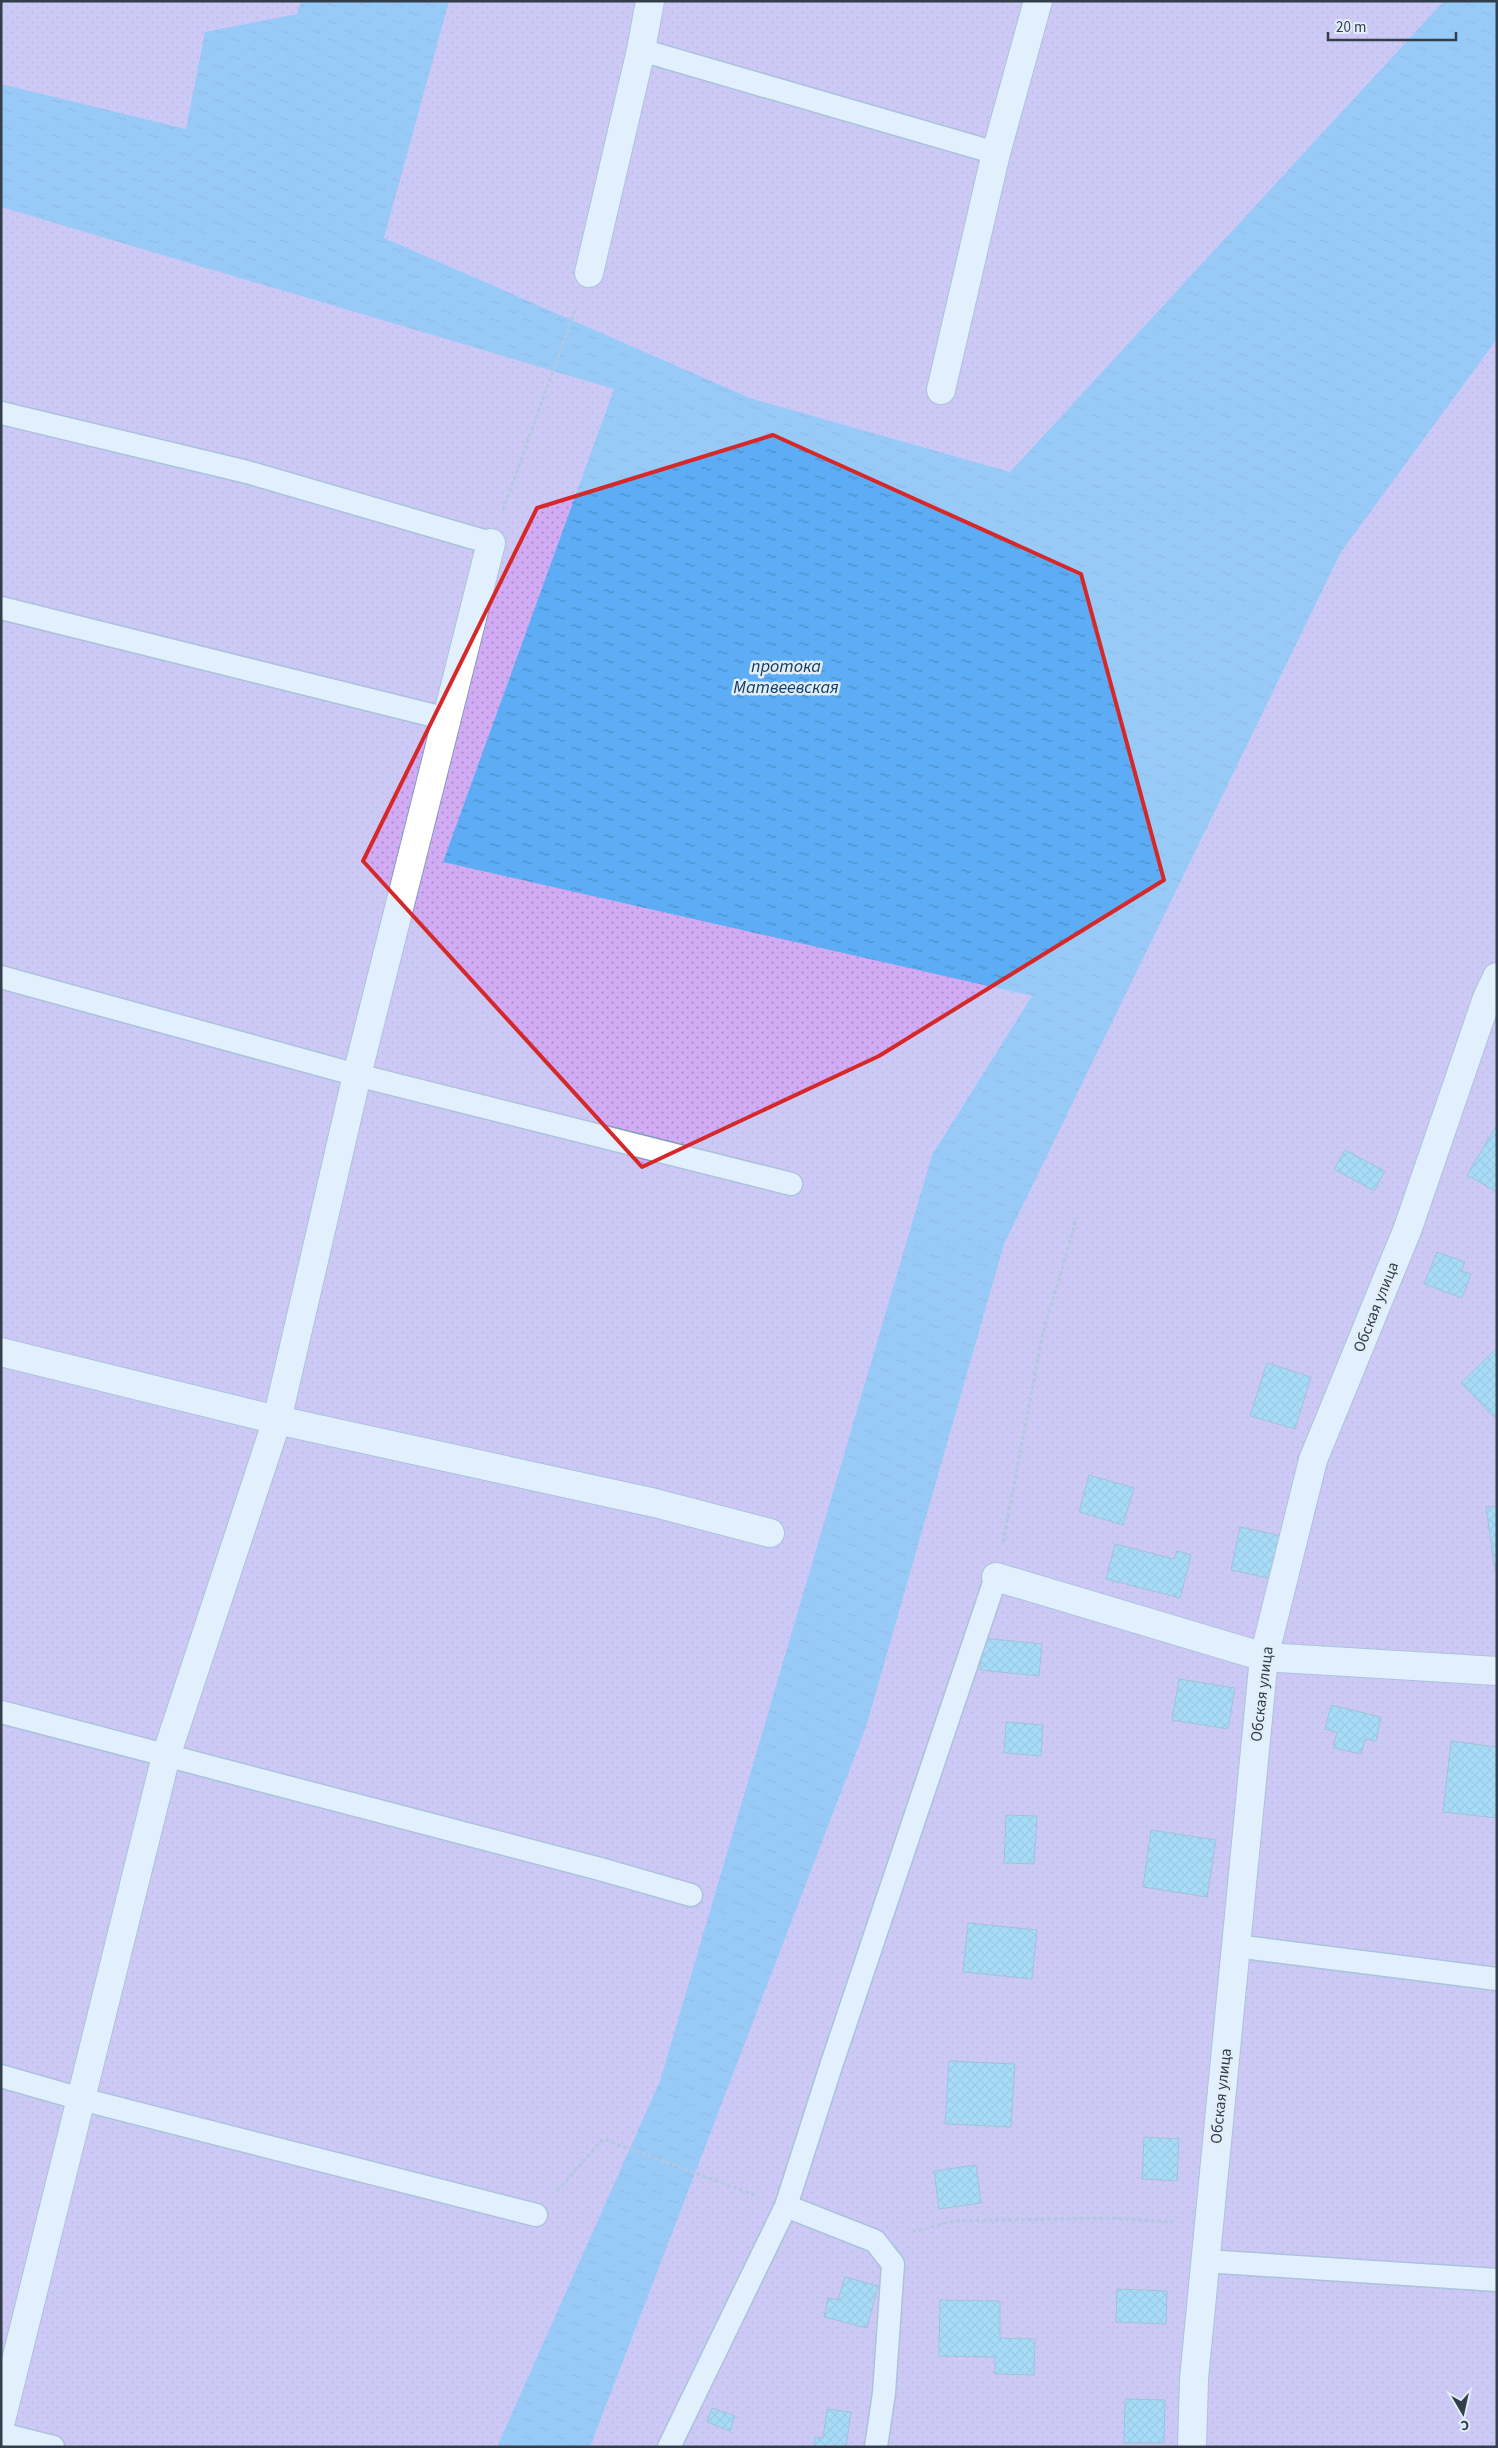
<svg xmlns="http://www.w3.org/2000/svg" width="1498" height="2448" font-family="'Source Sans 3',sans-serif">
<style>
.garden{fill:url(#garden-dots)}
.water{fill:url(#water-ripples)}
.building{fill:url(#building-cross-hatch);stroke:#729bad}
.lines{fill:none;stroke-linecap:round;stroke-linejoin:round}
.lane-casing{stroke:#829eba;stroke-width:25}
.street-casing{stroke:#829eba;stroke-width:30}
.path{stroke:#98acc0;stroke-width:3;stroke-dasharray:4 2.5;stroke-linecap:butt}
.lane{stroke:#fff;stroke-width:22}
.street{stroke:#fff;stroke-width:28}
.marked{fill:none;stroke:#d62828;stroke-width:4;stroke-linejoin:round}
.labels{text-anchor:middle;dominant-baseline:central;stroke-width:5;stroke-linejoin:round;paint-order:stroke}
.street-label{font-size:16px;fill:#323e4a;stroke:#e1eefa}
.water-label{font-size:18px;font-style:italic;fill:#123d61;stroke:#e1eefa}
</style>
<defs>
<pattern id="garden-dots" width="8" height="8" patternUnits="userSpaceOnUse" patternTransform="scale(1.25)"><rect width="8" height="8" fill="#d1acf4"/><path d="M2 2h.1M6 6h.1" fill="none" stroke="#aa8dc8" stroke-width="1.8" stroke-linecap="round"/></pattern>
<pattern id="water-ripples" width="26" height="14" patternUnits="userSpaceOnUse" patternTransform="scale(1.25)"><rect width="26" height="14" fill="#5cadf5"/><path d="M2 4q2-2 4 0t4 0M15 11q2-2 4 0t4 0" fill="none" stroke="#4d8ec8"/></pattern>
<pattern id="building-cross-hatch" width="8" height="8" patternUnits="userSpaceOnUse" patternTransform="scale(1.25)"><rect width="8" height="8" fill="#7dd4f9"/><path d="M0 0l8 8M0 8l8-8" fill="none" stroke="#67adcc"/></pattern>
</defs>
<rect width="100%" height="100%" fill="#cae2fa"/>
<path class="garden" d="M1,1H1497V2447H1Z"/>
<path class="water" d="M301,1H449L384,238L750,398L1010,472L1444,1H1497V339L1341,552L1004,1244L866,1727L590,2447H497L660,2081L932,1155L1032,996L443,862L614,389L1,207V84L186,129L205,32L297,14Z"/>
<path class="building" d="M1495,1128L1497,1129V1192L1467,1175Z
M1345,1150L1385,1171L1374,1191L1334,1169Z
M1437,1252L1465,1262L1461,1271L1471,1274L1462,1298L1424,1284Z
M1496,1349L1497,1350V1420L1461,1383Z
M1267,1363L1311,1377L1295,1429L1250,1416Z
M1089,1475L1134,1488L1123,1525L1079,1512Z
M1497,1506V1570L1495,1571L1486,1507Z
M1240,1527L1282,1536L1272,1579L1231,1570Z
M1115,1544L1174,1559L1177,1551L1191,1555L1180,1598L1106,1579Z
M983,1638L1042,1644L1039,1676L980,1670Z
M1179,1679L1235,1688L1228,1729L1172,1720Z
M1331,1705L1381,1717L1376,1741L1365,1739L1361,1754L1333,1748L1337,1732L1325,1729Z
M1006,1722L1043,1725L1041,1756L1004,1753Z
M1451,1741L1497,1747V1818L1443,1812Z
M1006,1815L1037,1816L1034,1864L1004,1863Z
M1151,1830L1216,1840L1207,1897L1143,1887Z
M968,1923L1037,1930L1032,1979L963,1972Z
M949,2061L1015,2064L1011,2127L945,2124Z
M1144,2137L1179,2139L1177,2181L1142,2179Z
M976,2165L981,2203L939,2209L934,2171Z
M845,2277L878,2286L867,2328L824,2317L828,2298L838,2300Z
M1117,2289L1167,2291L1166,2324L1116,2322Z
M940,2300L1000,2301V2338L1035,2339L1034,2375L995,2374V2357L939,2356Z
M1125,2399L1165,2400L1164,2443H1124Z
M712,2408L735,2416L730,2431L707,2422Z
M827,2409L851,2412L846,2447H814L815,2437L823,2438Z"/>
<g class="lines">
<defs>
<path id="lane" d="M641,50L996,153
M1,413L247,472L491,543
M1,608L447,719
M1,977L357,1075L791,1184
M1,1712L600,1869L691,1895
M1236,1946L1497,1979
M1,2076L81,2099L536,2215
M1205,2261L1497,2280
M1,2434L53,2447
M669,2447L786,2206
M876,2447L884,2393L893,2264L875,2241L786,2206L832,2063L996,1577"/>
<path id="street" d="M589,273L641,50L650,1
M941,390L996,153L1038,1
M1,1352L277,1420L655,1503L770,1533
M996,1577L1264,1657L1497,1671
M1,2421L166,1756L277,1420L357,1075L491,543
M1192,2447L1194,2379L1264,1657L1313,1460L1408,1228L1487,998L1497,977"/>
</defs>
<use href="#lane" class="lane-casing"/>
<use href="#street" class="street-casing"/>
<path class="path" d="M503,510L576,307
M1003,1542L1043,1333L1077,1217
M557,2191L603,2139L755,2195
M912,2232L953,2221L1109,2218L1174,2222"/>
<use href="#lane" class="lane"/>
<use href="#street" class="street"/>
</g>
<path d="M0 0H1498V2448H0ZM773,435L1081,574L1164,880L879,1056L642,1167L363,861L537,508Z" fill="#cae2fa" fill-opacity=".55" fill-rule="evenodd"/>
<path class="marked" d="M773,435L1081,574L1164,880L879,1056L642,1167L363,861L537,508Z"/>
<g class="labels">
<g class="street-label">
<text transform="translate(1376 1307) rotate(-68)">Обская улица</text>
<text transform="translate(1262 1694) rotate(-83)">Обская улица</text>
<text transform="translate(1221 2096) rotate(-84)">Обская улица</text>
</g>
<g class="water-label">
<text x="786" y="666">протока<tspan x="786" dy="21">Матвеевская</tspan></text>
</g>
</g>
<rect width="1498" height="2448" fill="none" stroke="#323e4a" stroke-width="5"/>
<g transform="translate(1463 2413) rotate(171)" stroke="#e1eefa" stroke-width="4" paint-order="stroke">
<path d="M0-4L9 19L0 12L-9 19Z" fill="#323e4a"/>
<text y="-8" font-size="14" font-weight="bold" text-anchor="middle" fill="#323e4a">С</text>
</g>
<path d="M1328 32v8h128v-8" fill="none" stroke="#323e4a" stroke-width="2.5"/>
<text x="1336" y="32" font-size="15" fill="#323e4a" stroke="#e1eefa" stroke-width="4" paint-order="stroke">20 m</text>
</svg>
